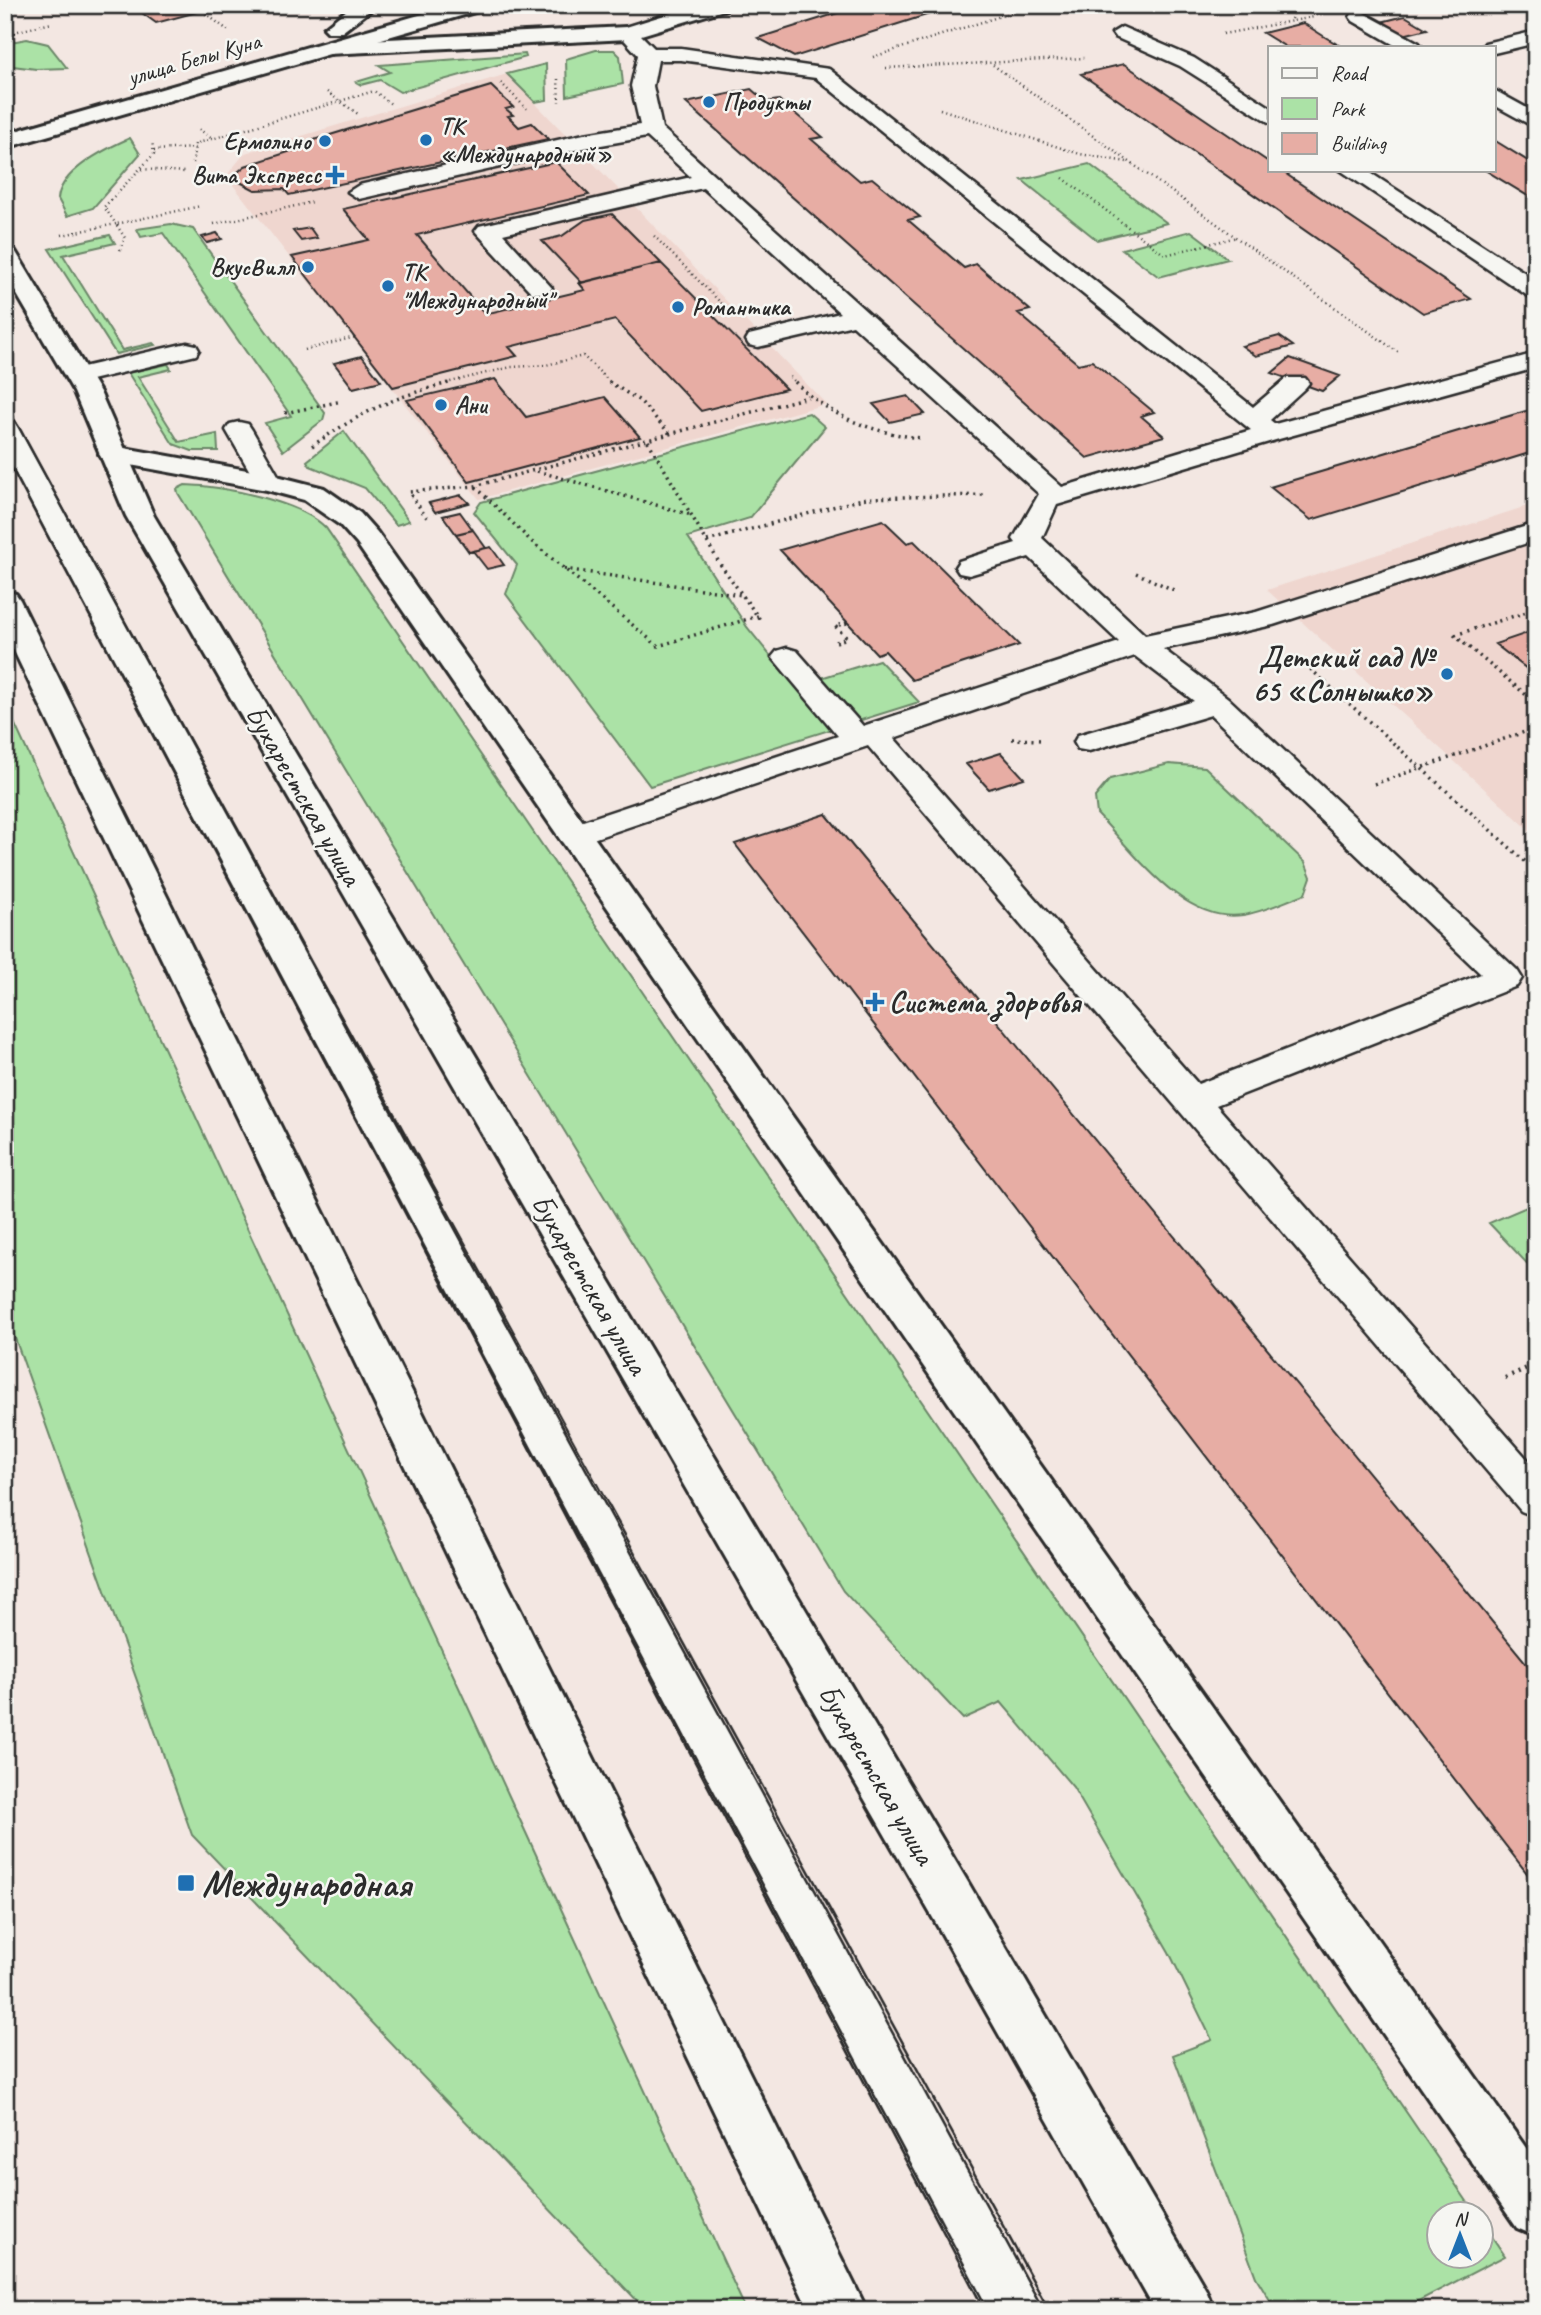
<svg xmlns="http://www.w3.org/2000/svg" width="1541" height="2315" font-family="Caveat,sans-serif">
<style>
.built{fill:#efd6cf}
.green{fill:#abe2a6;stroke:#6b8668;stroke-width:2}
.building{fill:#e7ada4;stroke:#2b2b2b;stroke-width:2}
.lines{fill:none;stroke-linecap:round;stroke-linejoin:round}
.lane-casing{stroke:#2b2b2b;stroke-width:5}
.street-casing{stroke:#2b2b2b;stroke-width:6}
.secondary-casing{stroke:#2b2b2b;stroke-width:6}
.path-far2{stroke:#2b2b2b;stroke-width:2.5;stroke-dasharray:1 3.5;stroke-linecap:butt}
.path-far1{stroke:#2b2b2b;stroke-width:3.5;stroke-dasharray:2 4.5;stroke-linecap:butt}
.path{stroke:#2b2b2b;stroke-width:4.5;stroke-dasharray:2 5;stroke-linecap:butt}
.lane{fill:#f6f6f2;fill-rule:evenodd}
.street{fill:#f6f6f2;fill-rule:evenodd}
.secondary{fill:#f6f6f2;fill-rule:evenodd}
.tram-far1{stroke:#2b2b2b;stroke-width:2}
.tram{stroke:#2b2b2b;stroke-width:2.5}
.poi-dot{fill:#1f6fb2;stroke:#f6f6f2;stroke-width:2.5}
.labels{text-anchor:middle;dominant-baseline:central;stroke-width:5;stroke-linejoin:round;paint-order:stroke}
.far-street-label{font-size:24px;fill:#2b2b2b;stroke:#f6f6f2}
.far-poi-label{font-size:24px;font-weight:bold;fill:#2b2b2b;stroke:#f6f6f2;text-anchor:start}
.poi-label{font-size:30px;font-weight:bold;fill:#2b2b2b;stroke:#f6f6f2;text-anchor:end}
.street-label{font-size:30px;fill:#2b2b2b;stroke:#f6f6f2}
.near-poi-label{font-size:37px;font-weight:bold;fill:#2b2b2b;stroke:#f6f6f2;text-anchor:start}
</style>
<rect width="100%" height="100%" fill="#f3e7e2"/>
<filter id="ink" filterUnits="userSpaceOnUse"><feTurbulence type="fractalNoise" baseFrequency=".0143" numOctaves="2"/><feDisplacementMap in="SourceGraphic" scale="14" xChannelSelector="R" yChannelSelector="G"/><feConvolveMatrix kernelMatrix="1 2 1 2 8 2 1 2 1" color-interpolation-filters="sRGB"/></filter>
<g filter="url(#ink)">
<path class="built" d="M507,74L826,404L479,499L226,176L245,153Z
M1536,503V836L1267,590Z"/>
<path class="green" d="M27,39L48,44L67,68L36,69L5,65V43Z
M596,50H614L620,56L623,84L567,96L566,59Z
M525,54L526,57L400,92L380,80L361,85L356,82L390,72L379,65Z
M546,64L547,100L535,102L507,74Z
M130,138L140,154L93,208L67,216L58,199C60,171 105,149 130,138Z
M1089,164L1167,223L1097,240L1022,180Z
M171,224L193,229L325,413L323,420L283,451L265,423L291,416L163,233L141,237L137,229Z
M1191,231L1228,259L1159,277L1122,249Z
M110,235L115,243L63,255L122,350L153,343L155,345L116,354L49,249Z
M168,364L171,369L138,377L179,442L217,434L218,451H192L173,444L128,373Z
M809,413L825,427L750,518L688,537L747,627L795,686L879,660L919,702L650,786L506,594L517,565L474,512L481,502Z
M344,431L409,521L396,525L365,488L310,466L307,461Z
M185,485C223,486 300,501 326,528L1475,2213L1440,2214V2256H1482V2222L1505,2256L1401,2310H1276L1256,2277L1173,2055L1212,2040L1169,1952L1073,1787L1001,1702L963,1719L843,1591L178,493L177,489Z
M5,703L746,2310H646L192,1835L5,1310Z
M1169,764L1205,767L1305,862L1311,877L1305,894C1285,901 1264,912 1243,915C1183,924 1135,853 1097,814L1095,797L1110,779Z
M1536,1203V1273L1489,1223Z"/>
<path class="building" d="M131,5H223L156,23Z
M863,5H958L794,57L758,38Z
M1405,16L1427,29L1403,35L1381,22Z
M1303,23L1325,37L1342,47H1286L1263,33Z
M1124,64L1270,163V170H1280L1471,299L1423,313L1081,74Z
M491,86L513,107L506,109L513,115L508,116L519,127L532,123L548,139L289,195L284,189L255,190L238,181L237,173L245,166L310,145L307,142Z
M751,89L766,102L779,100L823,137L811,139L860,181L872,178L920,217L908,220L964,268L976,264L1030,310L1018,313L1078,364L1092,361L1154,412L1141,416L1164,436L1087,458L686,103Z
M1494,140L1536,166V201L1485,170H1494Z
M556,162L589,195L417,235L485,314L585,290L579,283L661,263L786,389L701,411L615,320L509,347L517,356L393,387L292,257L369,240L343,209Z
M612,214L661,263L582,283L542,241L562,236L585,220Z
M310,228L317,238L301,241L293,231Z
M217,233L222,239L207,243L202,237Z
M1279,336L1293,346L1256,356L1242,346Z
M362,356L381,381L353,388L334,363Z
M1290,358L1340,376L1322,391L1272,373Z
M495,379L526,417L605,397L640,437L469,482L407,400Z
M908,396L925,414L890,422L873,404Z
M1536,408V451L1311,520L1270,487Z
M461,495L469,503L435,512L429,503Z
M460,512L473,530L456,534L443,516Z
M883,520L907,543L914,541L1019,645L912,680L885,651L877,654L780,550Z
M473,530L486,548L469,552L456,534Z
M491,547L504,565L487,569L473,551Z
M1536,630V676L1495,644Z
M1001,753L1024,778L989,789L966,764Z
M826,814L1536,1675V1885L735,844Z"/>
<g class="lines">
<defs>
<path id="lane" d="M1525,5H1536V12Z
M1360,11L1419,43L1422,47H1398L1353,21L1350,17L1353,13Z
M628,27L635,29L654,48H681L829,69L1253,407L1287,378H1305L1309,383L1305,388L1270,420L1275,424L1536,353V368L1279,439L1057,505L1042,538L1145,635L1256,612L1536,523V540L1273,625L1163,649L1228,698L1517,970L1522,978L1517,986L1216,1105L1536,1469V1517L1521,1511L868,746L584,842L573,845L562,842L557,835L562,828L838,736L777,663L772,657L777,651L787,648L797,651L863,726L1119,642L1029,557L969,575L959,573L955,567L959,561L1016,543L1013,539L1039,494L853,325L758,347L749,345L746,340L749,335L840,313L703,188L503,234L552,288L548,293H532L475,231L479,226L691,177L647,137L584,148L359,199L348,192L359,185L584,134L640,125L631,86L638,55L618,33ZM658,60H681L816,78L1251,430L1062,487L662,128L653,86ZM1135,656L1194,701L1078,735L1074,742L1078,749L1089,751L1211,715L1481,974L1198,1084L894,738Z
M1122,27L1194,58L1270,107V123L1180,66L1115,37L1112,33Z
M1536,31V43L1494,53V47H1482L1485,43Z
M1494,90L1536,113V128L1494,105Z
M1340,170H1366L1536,280V298L1528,296Z
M187,343L196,345L199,350L196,355L79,383L70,380L66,375L70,370Z
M5,420L14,422L18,428L1042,2310H986L5,453Z
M239,422L248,424L252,430L282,482L278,488H260L256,482L226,430L230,424Z"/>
<path id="street" d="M353,5H377L342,32H328L324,28Z
M697,5H730L727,9L628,39L328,54L317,48L328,42L626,27Z
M113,446L269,474L324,488L360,513L377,532L1536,2162V2236L1517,2228L357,544L340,525L304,500L267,490L103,460L99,454L103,448Z"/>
<path id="secondary" d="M454,5H488L485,9L5,148V134Z
M5,247L14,249L100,392L154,516L969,1884L1206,2290L1214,2310H1155L933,1918L126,516L74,392L5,274Z
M5,591L16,594L20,600L867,2310H809L5,632Z"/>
</defs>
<use href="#lane" class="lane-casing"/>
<use href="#street" class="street-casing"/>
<use href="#secondary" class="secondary-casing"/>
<path class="path-far2" d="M202,11L229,31
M1291,19L1297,5
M5,34L52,23
M1223,34L1314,17
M873,57L1035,5
M993,65L1399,353
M886,68L1084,58
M558,79L559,102
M501,83L527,109
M327,92L358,114
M940,109L1080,154L1127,162
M199,129L212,139
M154,150L195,148
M193,163L195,144L374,91L391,104
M142,169L185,172
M1063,178L1165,255L1237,237
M214,224L313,202
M62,235L116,224L104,207L154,154L152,141
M654,236L727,309
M120,250L125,238L116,224L201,206
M305,350L355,337
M790,377L796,383
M446,383L511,367L546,365L583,356L611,383"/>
<path class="path-far1" d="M609,382L640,401L671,435
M795,382C831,417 870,432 920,438
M285,413L342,401
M648,441L720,564L761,621
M312,446C361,412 395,396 453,382
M537,471L691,515
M476,487L532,542L658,646L758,616
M427,518L409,492L475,486L808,397
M707,541L866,498L984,495
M564,569L742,595
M1136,573L1176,591
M1454,635L1536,703
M1455,635L1536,609
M836,642L847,638L835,626L847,623
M1296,656L1536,871
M1012,739L1042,740
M1374,784L1536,728"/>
<path class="path" d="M1505,1378L1536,1364"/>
<use href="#lane" class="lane"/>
<use href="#street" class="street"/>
<use href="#secondary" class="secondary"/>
<path class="tram-far1" d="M5,402L609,1506
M5,455L562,1506"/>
<path class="tram" d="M561,1504L988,2310
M608,1504L1049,2310"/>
</g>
</g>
<g class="poi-dot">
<circle cx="709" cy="102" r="7"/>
<circle cx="426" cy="140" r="7"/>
<circle cx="325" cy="141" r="7"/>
<path d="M331.5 164.5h7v7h7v7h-7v7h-7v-7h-7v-7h7z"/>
<circle cx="308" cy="267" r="7"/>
<circle cx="388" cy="286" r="7"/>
<circle cx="678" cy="307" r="7"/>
<circle cx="441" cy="405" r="7"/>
<circle cx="1447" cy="674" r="7"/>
<path d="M871.5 991.5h7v7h7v7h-7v7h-7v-7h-7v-7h7z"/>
<rect x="177" y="1874" width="18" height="18" rx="3.5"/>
</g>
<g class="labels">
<g class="far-street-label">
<text transform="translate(194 59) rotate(-16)">улица Белы Куна</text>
</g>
<g class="far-poi-label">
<text x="723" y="102">Продукты</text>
<text x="440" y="126">ТК<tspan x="440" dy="28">«Международный»</tspan></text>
<text x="311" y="141" text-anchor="end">Ермолино</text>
<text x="321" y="175" text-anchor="end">Вита Экспресс</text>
<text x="294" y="267" text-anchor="end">ВкусВилл</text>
<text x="402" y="272">ТК<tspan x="402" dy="28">"Международный"</tspan></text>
<text x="692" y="307">Романтика</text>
<text x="455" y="405">Ани</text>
</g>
<g class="poi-label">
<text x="1433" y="657">Детский сад №<tspan x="1433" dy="34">65 «Солнышко»</tspan></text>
<text x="889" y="1002" text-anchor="start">Система здоровья</text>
</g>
<g class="street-label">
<text transform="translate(304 795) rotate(60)">Бухарестская улица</text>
<text transform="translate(590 1284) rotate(60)">Бухарестская улица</text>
<text transform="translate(877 1774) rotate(60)">Бухарестская улица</text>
</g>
<g class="near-poi-label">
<text x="202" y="1883">Международная</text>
</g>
</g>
<rect width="1541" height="2315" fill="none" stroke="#f6f6f2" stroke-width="28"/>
<rect x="14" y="14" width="1513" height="2287" fill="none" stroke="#2b2b2b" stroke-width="2.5" filter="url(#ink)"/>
<rect x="1268" y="46" width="228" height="126" fill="#f6f6f2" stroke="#a5a5a2" stroke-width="2"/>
<rect x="1282" y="68" width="35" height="10" fill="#f6f6f2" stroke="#a5a5a2" stroke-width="2"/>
<text x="1331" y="80" font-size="21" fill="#2b2b2b">Road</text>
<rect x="1282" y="98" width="35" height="21" fill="#abe2a6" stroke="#a5a5a2" stroke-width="2"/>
<text x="1331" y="116" font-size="21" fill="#2b2b2b">Park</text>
<rect x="1282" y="133" width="35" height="21" fill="#e7ada4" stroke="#a5a5a2" stroke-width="2"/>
<text x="1331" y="150" font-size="21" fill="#2b2b2b">Building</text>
<g transform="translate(1460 2235)"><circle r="33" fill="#f6f6f2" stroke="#a5a5a2" stroke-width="2"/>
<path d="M0-5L12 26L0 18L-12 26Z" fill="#1f6fb2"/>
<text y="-10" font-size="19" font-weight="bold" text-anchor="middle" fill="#2b2b2b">N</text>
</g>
</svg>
